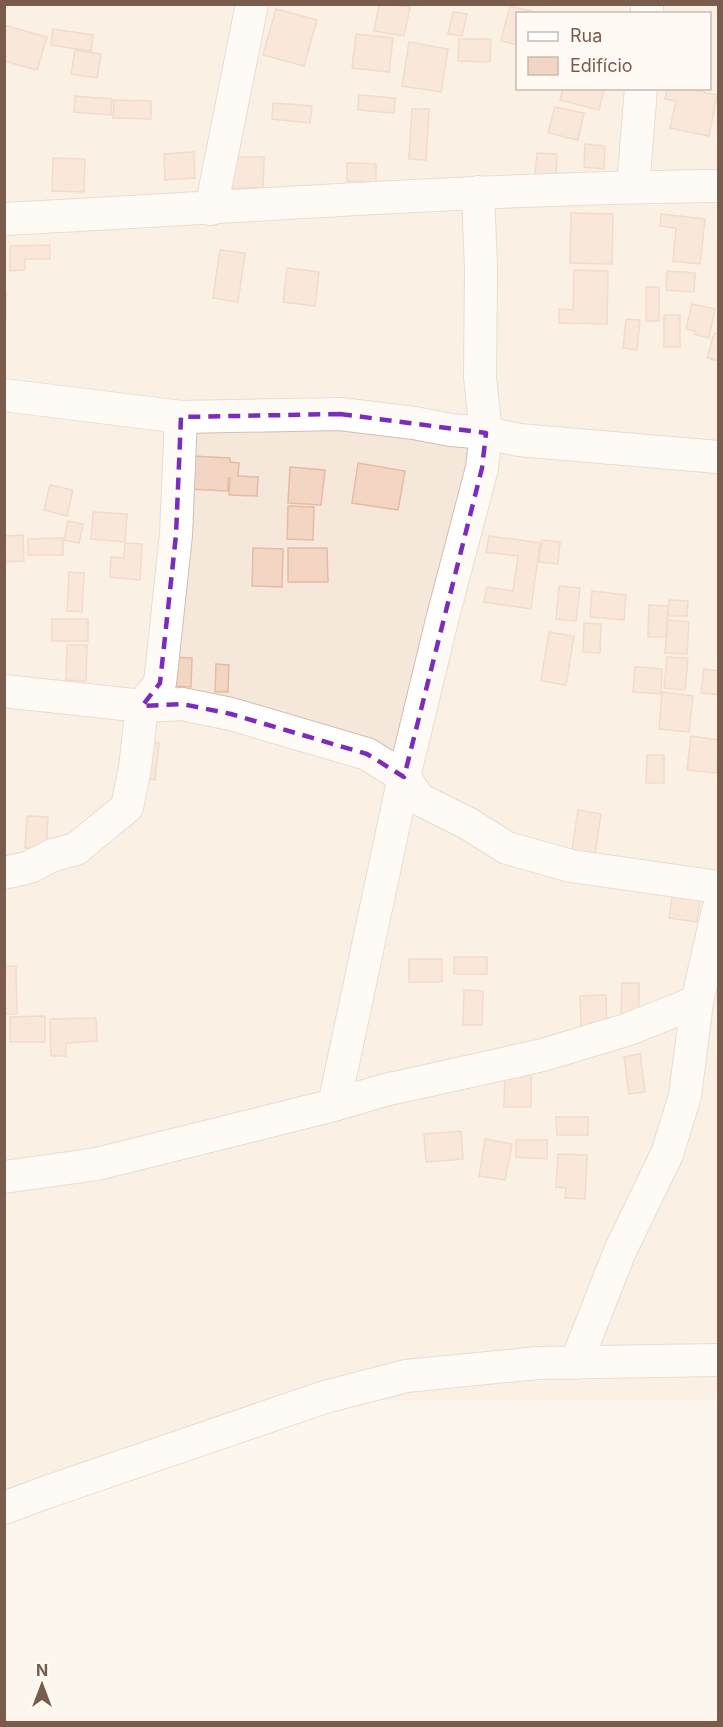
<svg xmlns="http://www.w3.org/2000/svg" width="723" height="1727" font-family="Inter,sans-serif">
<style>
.residential{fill:#f5e8da;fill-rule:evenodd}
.building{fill:#f3d5c3;stroke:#e6bba3;stroke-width:1.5}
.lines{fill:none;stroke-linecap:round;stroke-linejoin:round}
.minor-casing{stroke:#d1beb0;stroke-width:34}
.minor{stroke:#fff;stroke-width:32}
.marked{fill:none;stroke:#7b2cbf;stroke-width:4.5;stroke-dasharray:12 8;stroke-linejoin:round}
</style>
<rect width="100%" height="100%" fill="#fdf6ec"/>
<path class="residential" d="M4,5H718V1400H365L5,1517ZM518,14H710V88H518Z"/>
<path class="building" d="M379,4L410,7L404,36L374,31Z
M510,6L532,11V14H518V45L501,41Z
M276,9L317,20L304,66L263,55Z
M453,12L467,14L462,36L448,34Z
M4,25L47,37L37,70L4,61Z
M53,29L93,35L91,51L51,45Z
M356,34L393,38L389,72L352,68Z
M459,39H491L490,62L458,61Z
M409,42L448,49L441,92L402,86Z
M75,50L101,54L97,78L71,74Z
M563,88H604L599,110L560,100Z
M667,88H684L717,95L709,136L670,128L676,101L665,99Z
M359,95L395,98L394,113L358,110Z
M75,96L112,99L111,115L74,112Z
M114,100L151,101V119L113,118Z
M273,103L312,106L310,123L272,119Z
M555,107L584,113L578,140L548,133Z
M412,109H429L426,160L409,159Z
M585,144L605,146L604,169L584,167Z
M194,152L195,178L165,180L164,154Z
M537,153L557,154L556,176L535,175Z
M230,157H264L263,188H230Z
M53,158L85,159L84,192L52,191Z
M347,163L376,164V182L347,181Z
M571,213L613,214L612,264L570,263Z
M661,214L705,219L700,264L673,261L676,228L660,226Z
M50,245V259H25V270L10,271V246Z
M220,250L245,253L238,302L213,298Z
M287,268L319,272L315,306L283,302Z
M574,270L608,271L607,324L559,323V309L573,310Z
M667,271L695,273L694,292L666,290Z
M646,287H659V321H646Z
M4,292H6V319H4Z
M692,304L715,309L709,338L694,334L695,331L686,329Z
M664,315H680V347H664Z
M626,319L640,320L637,350L623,348Z
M714,333L718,335V361L707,358Z
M192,456L230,458V462L239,463L238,476L258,477L257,496L229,495L230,478H228V491L189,489Z
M358,463L405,471L398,510L352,503Z
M290,467L325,470L321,505L288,503Z
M50,485L73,490L67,516L44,510Z
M288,506L314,507L313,540L287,539Z
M93,512L127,514L125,542L91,539Z
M68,521L83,524L79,543L64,540Z
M23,535L24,561L4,562V536Z
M489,536L540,543L531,609L484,602L487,587L513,591L518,556L486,552Z
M63,538V555H28V539Z
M542,540L560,542L558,564L539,562Z
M125,543L142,544L140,580L110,577L111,557L124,558Z
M253,548L283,549L282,587L252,586Z
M288,548H327L328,582H288Z
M69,572L84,573L82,612L67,611Z
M559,586L580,588L576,621L556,619Z
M592,591L626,595L624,620L590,617Z
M669,600L688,601L687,616H668Z
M649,605L668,606L666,637H648Z
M52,619H88V641H52Z
M668,620L689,622L687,654L665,653Z
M584,623L601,624L600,653L583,652Z
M549,632L574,636L566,685L541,681Z
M67,645H87L86,681L66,680Z
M174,657L192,658L191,687L173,686Z
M667,657L688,658L685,690L664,688Z
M216,664L229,665L228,692H215Z
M635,667L662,669L661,694L633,692Z
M704,669L718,671V695L701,693Z
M662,692L693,696L689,732L659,729Z
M691,736L718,740L717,773L687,770Z
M145,742L159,743L155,780L141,778Z
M647,755H664V783H646Z
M578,810L601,814L595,854L572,850Z
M27,816L48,817L46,849L25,848Z
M673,890L701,894L697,922L669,918Z
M454,957H487V974H454Z
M409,959H442V982H409Z
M4,966H16L17,1014H4Z
M622,983H639V1015H621Z
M464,990L483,991L482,1025H463Z
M606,995L607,1026L581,1027L580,996Z
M45,1016V1042H10V1017Z
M96,1018L97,1041L66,1043V1056H51L50,1019Z
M640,1054L645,1092L629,1094L624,1057Z
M505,1072H531V1107H504Z
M556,1117H588V1135H557Z
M461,1131L463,1159L426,1162L424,1134Z
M485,1139L512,1144L505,1180L479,1176Z
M516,1140H547V1159L516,1157Z
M558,1154L587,1155L585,1199L565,1198L566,1188L556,1187Z"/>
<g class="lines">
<defs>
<path id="minor" d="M647,14V4
M633,187L641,88
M211,209L252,4
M4,219C242,207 480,188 718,186
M4,395L181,417L340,414L414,423L451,430L486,433L519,440L718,457
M4,691L142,706L182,704L231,714L367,754L404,777L419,799L467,823L507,848L571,866L718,887
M4,873L30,867L53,855L76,849L127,807L135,768L142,706L160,683L176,535L181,417
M334,1105L404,777L442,620L482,468L486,433L480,377L481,269L478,192
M4,1177L97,1164L334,1105L385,1090L543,1055L626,1030L697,1002
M576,1363L620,1251L667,1154L685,1096L697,1002L718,910
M4,1508L47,1492L325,1397L406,1376L538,1363L718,1360"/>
</defs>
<use href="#minor" class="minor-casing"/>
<use href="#minor" class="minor"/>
</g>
<path d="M0 0H723V1727H0ZM340,414L486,433L482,468L404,777L367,754L231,714L182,704L142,706L160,683L176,535L181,417Z" fill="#fdf6ec" fill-opacity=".55" fill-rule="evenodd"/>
<path class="marked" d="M340,414L486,433L482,468L404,777L367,754L231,714L182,704L142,706L160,683L176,535L181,417Z"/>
<rect width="723" height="1727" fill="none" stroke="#7a5c4d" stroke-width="12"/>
<rect x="516" y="12" width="195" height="78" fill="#fffaf3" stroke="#cabbb1" stroke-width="1.5"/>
<rect x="528" y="32" width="30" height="9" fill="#ffffff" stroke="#cabbb1" stroke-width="1.5"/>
<text x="570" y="42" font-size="18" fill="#7a5c4d">Rua</text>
<rect x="528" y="57" width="30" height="18" fill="#f3d5c3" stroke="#cabbb1" stroke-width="1.5"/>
<text x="570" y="72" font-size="18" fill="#7a5c4d">Edifício</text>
<g transform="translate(42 1685)" stroke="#fffaf3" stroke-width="4.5" paint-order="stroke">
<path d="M0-4.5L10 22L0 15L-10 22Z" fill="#7a5c4d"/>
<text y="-9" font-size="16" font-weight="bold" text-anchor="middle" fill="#7a5c4d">N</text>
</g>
</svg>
